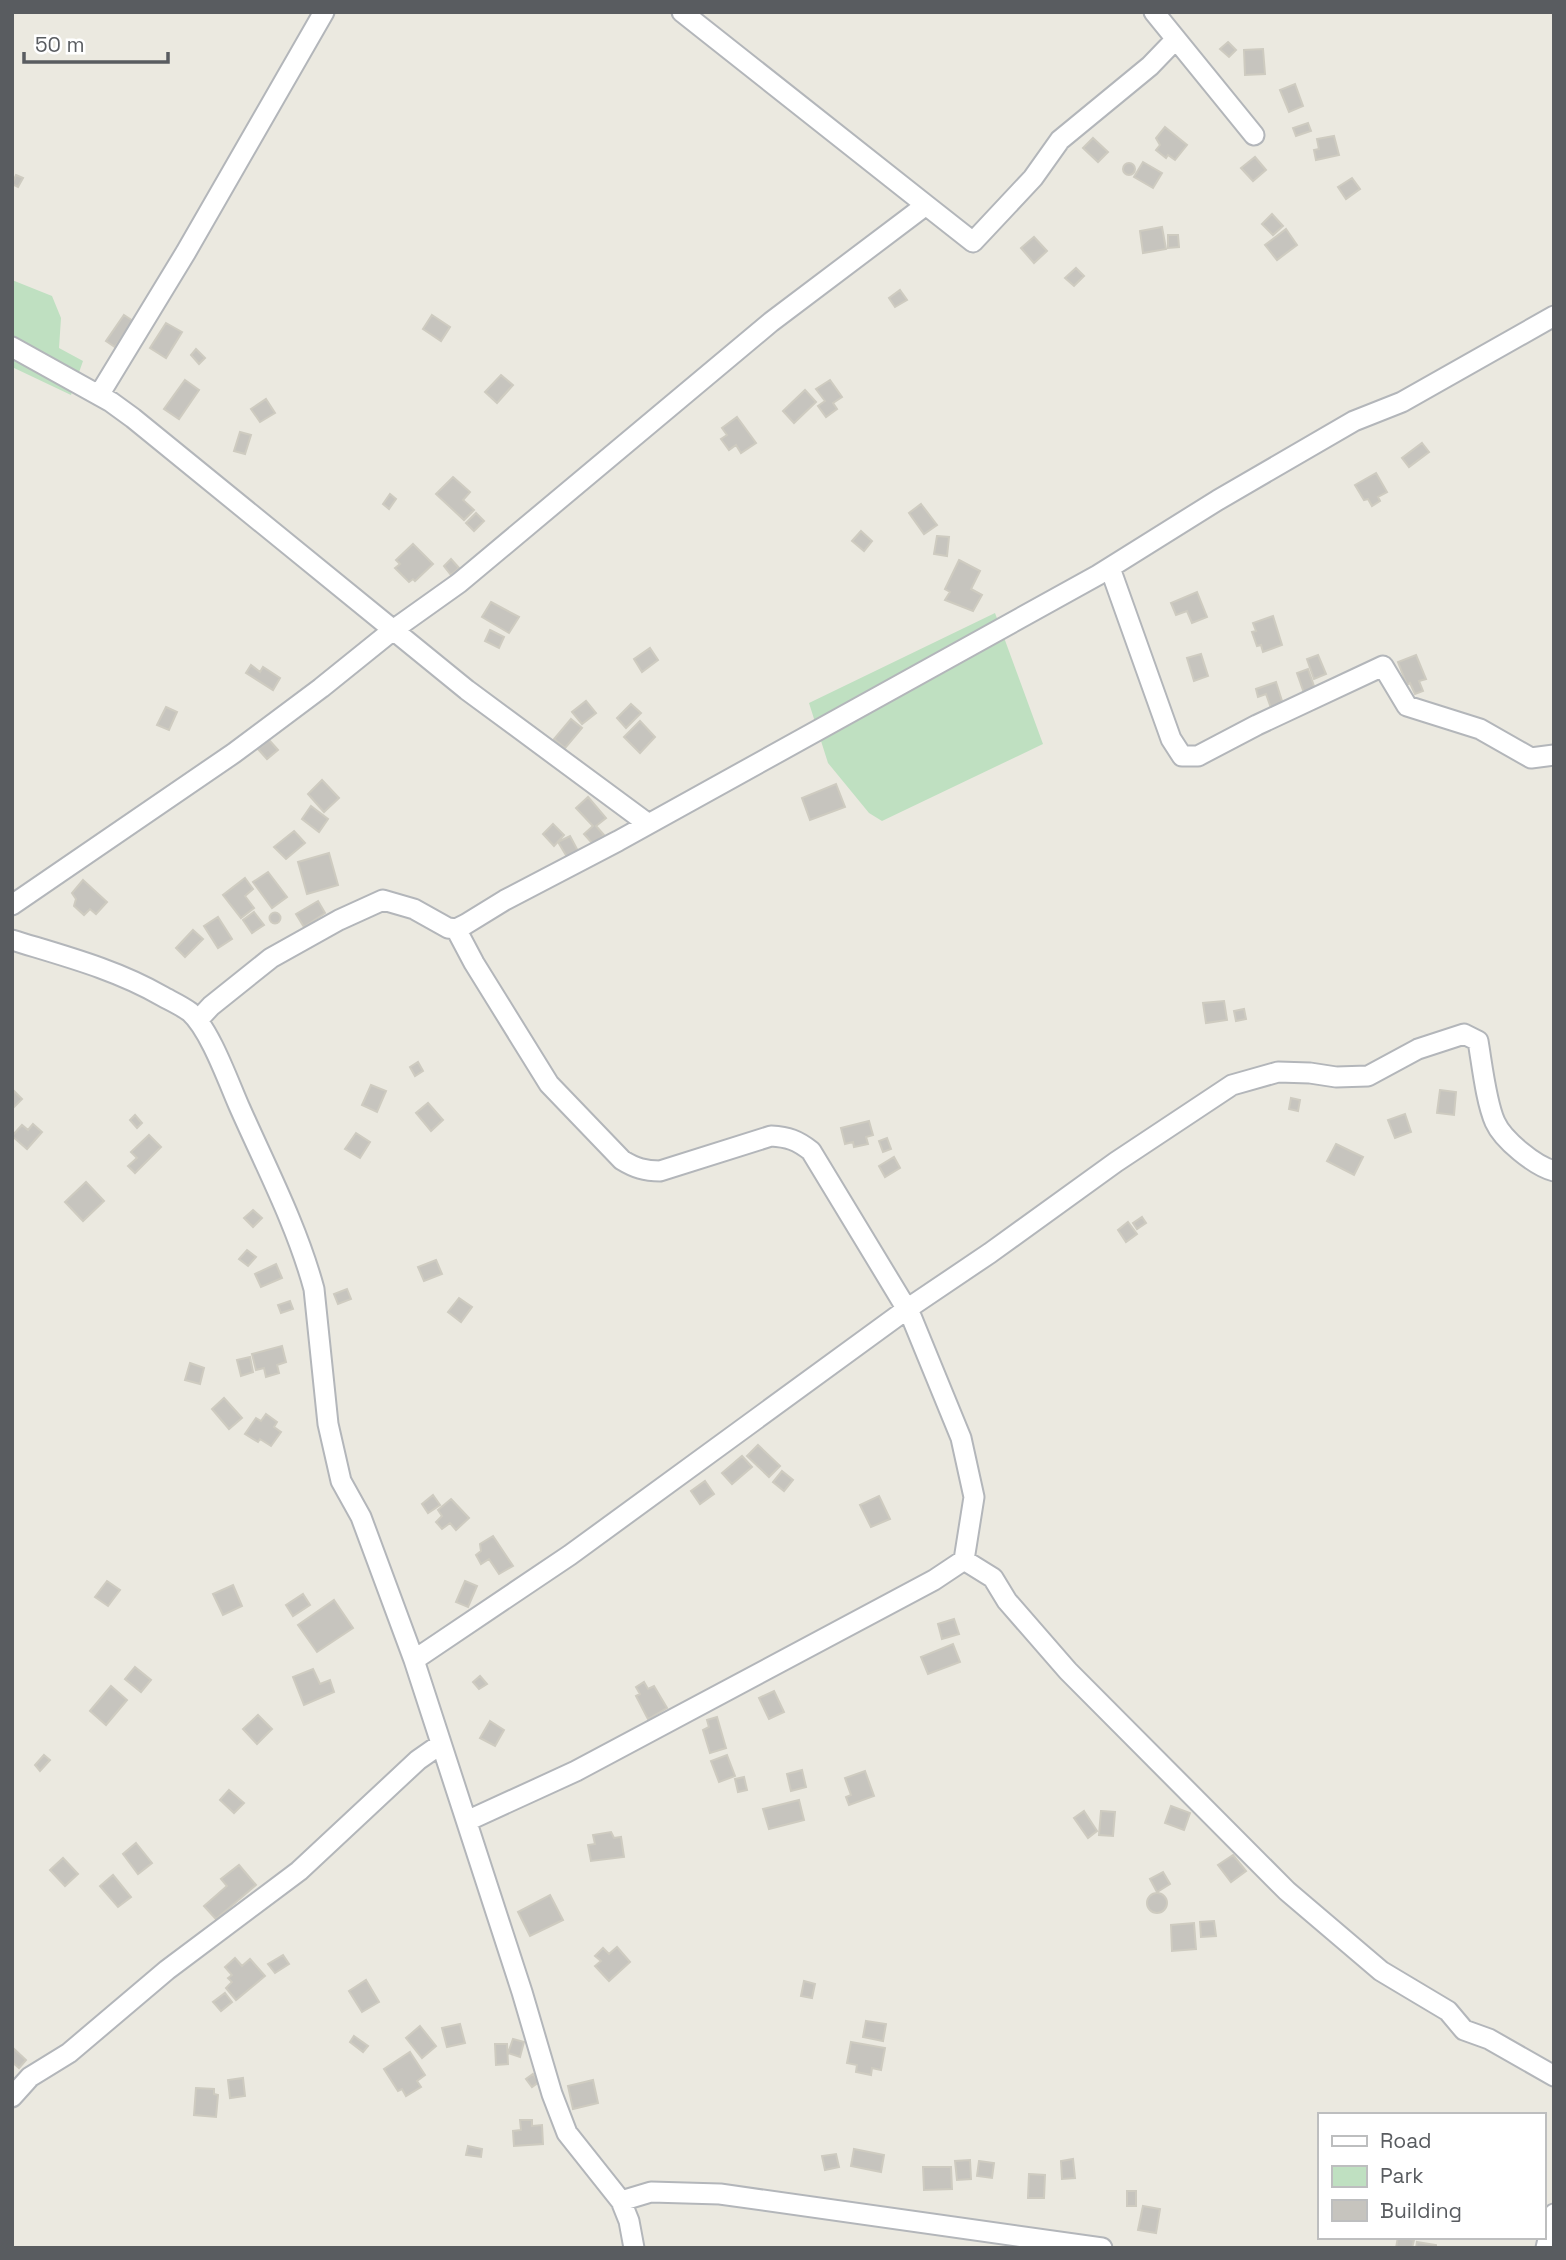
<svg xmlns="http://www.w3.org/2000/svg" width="1566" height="2260" font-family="'Space Grotesk',sans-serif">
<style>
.green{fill:#bfe0c1}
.building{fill:#c6c4be;stroke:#cecbc0;stroke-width:2}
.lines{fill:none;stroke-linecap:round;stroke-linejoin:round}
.minor-casing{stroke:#b3b6ba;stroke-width:23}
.minor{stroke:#fff;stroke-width:19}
</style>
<rect width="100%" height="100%" fill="#ebe9e0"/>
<path class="green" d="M12,280L52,296L61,318L59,348L83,361L71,395L12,367Z
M995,613L1043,744L882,821L869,813L828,763L809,703Z"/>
<path class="building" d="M1228,42L1236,50L1229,57L1220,49Z
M1263,49L1265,74L1245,75L1244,50Z
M1295,84L1303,106L1289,112L1280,90Z
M1308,123L1311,131L1296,136L1293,128Z
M1165,127L1187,145L1175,160L1168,155L1166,158L1156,150L1160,145L1156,138Z
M1334,136L1339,155L1316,160L1314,150L1319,149L1317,139Z
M1093,138L1108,152L1098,162L1083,148Z
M1255,157L1266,170L1253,181L1241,168Z
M1143,162L1162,173L1153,188L1134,177Z
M1123 169a6 6 0 1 1 12 0a6 6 0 1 1-12 0Z
M16,175L23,178L18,187L12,184Z
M1352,178L1360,189L1346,199L1338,187Z
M1272,214L1283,226L1273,235L1262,224Z
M1162,227L1166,249L1143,253L1140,231Z
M1286,229L1297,245L1277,260L1265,245Z
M1168,235H1178L1179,247L1168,248Z
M1034,237L1047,251L1034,263L1021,248Z
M1076,268L1084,276L1074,286L1065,278Z
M900,290L907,300L895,307L889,298Z
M124,315L133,321L115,347L106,341Z
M432,315L450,327L441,341L423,329Z
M166,323L182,332L166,358L150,348Z
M196,349L205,358L199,364L191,355Z
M501,375L513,385L497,403L485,392Z
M185,380L199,390L179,419L164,409Z
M830,380L842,397L833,403L837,409L826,417L818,406L825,401L816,389Z
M805,390L816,402L794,423L783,411Z
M266,399L275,413L260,422L251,409Z
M737,417L756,443L741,453L736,445L729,450L721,439L727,435L722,428Z
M240,432L251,435L245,454L234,451Z
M1422,443L1429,452L1409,467L1402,458Z
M1376,473L1387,492L1378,497L1380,501L1372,506L1368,499L1364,500L1355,485Z
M453,477L470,492L463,500L474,510L464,520L436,494Z
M390,494L396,499L389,509L383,504Z
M921,504L937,525L924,534L909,513Z
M476,513L484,521L474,531L466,523Z
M861,531L872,541L864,551L852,541Z
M937,536L949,537L947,556L934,554Z
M413,544L433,564L415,581L413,579L409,582L395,568L400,564L396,560Z
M451,559L459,568L451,575L444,566Z
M959,560L980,571L971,589L982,595L973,611L945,600L950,592L945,589Z
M1197,592L1207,617L1192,623L1187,611L1176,615L1171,603Z
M491,602L519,617L509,633L482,617Z
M1273,616L1282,645L1263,652L1261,645L1257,646L1252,632L1256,631L1253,623Z
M490,630L504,637L499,648L485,641Z
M650,648L658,660L642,672L634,659Z
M1201,654L1208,676L1194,681L1187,658Z
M1318,655L1326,674L1314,679L1307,659Z
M1416,655L1426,679L1419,681L1423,691L1415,694L1410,683L1407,685L1398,662Z
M251,665L260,672L263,667L280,678L273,690L246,673Z
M1308,669L1315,689L1304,693L1297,673Z
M1276,682L1283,704L1271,708L1266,694L1258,697L1256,689Z
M586,701L596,713L582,724L572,712Z
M631,704L641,713L626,728L617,718Z
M166,707L177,712L169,730L157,725Z
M571,719L582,728L565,748L554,739Z
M640,721L655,737L640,753L624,737Z
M269,740L278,750L267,759L258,749Z
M322,780L339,798L324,812L308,794Z
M836,784L845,807L810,820L802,798Z
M588,797L606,818L596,826L604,835L593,844L584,834L593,826L576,808Z
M311,806L328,819L319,832L302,819Z
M553,824L564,835L554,846L543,834Z
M294,831L305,843L286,859L274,847Z
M570,836L578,851L567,857L558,842Z
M329,853L338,885L307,894L298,862Z
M268,872L287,897L272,908L253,882Z
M245,878L253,889L245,896L254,908L241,918L223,895Z
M83,880L107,902L96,914L90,909L84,915L74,906L76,899L72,893Z
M318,901L325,913L304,927L296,914Z
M254,912L264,925L252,933L243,920Z
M269.5 918a5.5 5.5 0 1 1 11 0a5.5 5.5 0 1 1-11 0Z
M218,917L232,939L218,948L204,926Z
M193,930L203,939L185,957L176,948Z
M1224,1001L1227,1020L1206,1023L1203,1003Z
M1244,1009L1246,1019L1236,1021L1234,1011Z
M418,1062L423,1071L415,1076L410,1067Z
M371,1085L386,1091L377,1112L362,1105Z
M12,1089L22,1099L12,1109Z
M1440,1090L1456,1092L1454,1115L1437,1113Z
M1291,1098L1300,1100L1298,1111L1289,1109Z
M428,1103L443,1120L431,1131L416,1113Z
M1405,1114L1411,1132L1395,1138L1388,1120Z
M135,1115L142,1123L137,1128L130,1120Z
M869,1121L873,1135L866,1137L868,1144L854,1147L853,1142L845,1144L841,1128Z
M33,1124L42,1132L27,1149L12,1136L22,1125L28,1130Z
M356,1133L370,1142L360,1158L345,1149Z
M149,1135L161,1147L135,1173L128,1166L137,1158L131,1152Z
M887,1138L891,1149L883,1152L879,1141Z
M1336,1144L1363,1157L1354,1175L1327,1161Z
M894,1157L900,1168L885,1177L879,1166Z
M86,1182L104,1201L83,1221L65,1202Z
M253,1210L262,1218L253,1227L244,1218Z
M1142,1217L1146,1223L1137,1229L1133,1223Z
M1128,1222L1137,1234L1126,1242L1118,1230Z
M247,1250L256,1257L248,1266L239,1259Z
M436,1260L442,1274L424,1281L418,1267Z
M276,1264L282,1278L261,1287L255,1274Z
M347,1289L351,1299L338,1304L334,1294Z
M459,1298L472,1307L461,1322L448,1312Z
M290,1301L293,1309L281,1313L278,1305Z
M282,1346L286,1362L277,1365L279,1373L266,1377L264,1368L256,1370L252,1354Z
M250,1357L253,1372L241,1376L237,1360Z
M190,1363L204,1368L200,1384L185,1380Z
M224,1398L242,1418L229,1429L212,1409Z
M266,1414L277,1422L274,1427L281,1432L271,1446L260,1439L258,1442L245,1434L256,1418L261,1421Z
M758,1445L780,1466L769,1477L747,1456Z
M742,1456L752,1467L732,1484L722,1473Z
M782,1471L793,1480L784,1491L773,1482Z
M705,1481L714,1494L700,1504L691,1491Z
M433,1495L440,1505L428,1513L422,1504Z
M879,1496L890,1519L871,1527L860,1505Z
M451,1499L469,1518L456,1530L450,1523L442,1529L436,1522L442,1516L438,1510Z
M493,1536L513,1566L499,1574L489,1559L481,1564L476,1555L481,1551L480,1544Z
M107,1581L120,1590L108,1606L95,1597Z
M465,1581L477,1586L468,1607L456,1602Z
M233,1585L242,1606L223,1615L213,1594Z
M303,1594L310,1605L293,1616L286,1605Z
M334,1600L353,1628L317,1652L298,1625Z
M954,1619L959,1634L942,1639L938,1624Z
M953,1644L960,1662L928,1674L921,1657Z
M135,1667L151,1680L141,1692L125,1679Z
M313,1669L320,1684L330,1680L334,1692L304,1705L293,1677Z
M480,1676L487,1684L479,1689L473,1682Z
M644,1682L648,1689L654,1686L667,1708L648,1719L636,1696L640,1694L636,1687Z
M111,1686L127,1700L106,1725L90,1711Z
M774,1691L784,1712L769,1719L759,1698Z
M258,1715L272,1729L257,1744L243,1729Z
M717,1717L726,1748L710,1753L703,1730L709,1727L707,1720Z
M490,1721L504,1730L495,1746L480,1738Z
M44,1755L50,1760L40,1771L35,1765Z
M727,1755L735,1776L719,1782L711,1761Z
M802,1770L806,1787L791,1791L787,1774Z
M865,1771L874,1796L849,1805L846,1797L851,1795L845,1778Z
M744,1777L747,1790L738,1792L735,1779Z
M229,1790L244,1803L234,1813L220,1800Z
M799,1800L804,1820L769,1829L763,1809Z
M1171,1806L1190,1813L1184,1830L1165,1823Z
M1084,1811L1097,1831L1088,1838L1074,1818Z
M1101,1811L1115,1812L1113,1836L1099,1835Z
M611,1832L614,1838L621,1837L624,1857L591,1861L588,1845L595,1844L593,1835Z
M136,1843L152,1863L138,1874L123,1854Z
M1233,1855L1246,1871L1231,1882L1218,1865Z
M63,1858L78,1874L65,1886L50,1870Z
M239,1865L256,1885L216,1919L204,1906L227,1886L221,1879Z
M1163,1872L1170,1884L1157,1892L1150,1879Z
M113,1875L131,1897L118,1907L100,1886Z
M1147 1903a10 10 0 1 1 20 0a10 10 0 1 1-20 0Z
M550,1895L563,1920L530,1936L518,1912Z
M1214,1921L1216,1936L1201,1937L1200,1922Z
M1194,1923L1196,1949L1172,1951L1171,1925Z
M617,1947L630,1962L609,1981L595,1966L601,1961L595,1956L603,1948L609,1954Z
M283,1955L289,1964L275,1973L268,1964Z
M235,1958L242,1966L250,1959L265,1976L236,2000L226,1988L232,1982L228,1978L232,1975L225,1967Z
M366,1980L379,2002L362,2012L349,1991Z
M804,1981L815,1984L812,1998L801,1996Z
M225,1993L232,2002L221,2011L213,2002Z
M866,2021L886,2024L883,2041L863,2037Z
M460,2024L465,2043L447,2047L442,2028Z
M420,2026L436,2046L422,2058L406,2038Z
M354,2036L368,2046L363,2052L350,2042Z
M513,2039L524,2042L520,2057L508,2053Z
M851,2042L885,2048L881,2070L872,2068L871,2075L856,2072L857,2065L847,2063Z
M495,2044H507L508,2064L496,2065Z
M12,2047L26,2060L19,2068L12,2062Z
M410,2052L425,2075L417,2081L421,2087L406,2096L402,2089L398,2091L384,2069Z
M533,2074L539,2082L532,2087L526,2079Z
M243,2078L245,2096L230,2098L228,2080Z
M593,2080L598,2103L573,2109L568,2086Z
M196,2088L214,2089V2094L218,2095L216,2117L194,2115Z
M520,2120H532V2126L542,2125L543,2144L514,2146L513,2131L521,2130Z
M468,2146L482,2149L481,2157L466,2155Z
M854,2149L884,2155L881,2172L851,2166Z
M836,2154L839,2167L825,2170L822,2156Z
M1073,2159L1075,2178L1062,2179L1061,2161Z
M970,2160L971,2179L957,2180L955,2161Z
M979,2161L994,2163L992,2178L977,2176Z
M923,2167H951L952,2189L924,2190Z
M1029,2174L1045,2175L1044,2198H1028Z
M1127,2191H1136V2206H1127Z
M1143,2206L1160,2209L1156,2233L1138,2230Z
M1398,2237L1414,2240L1412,2248H1396Z
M1417,2242L1436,2245V2248H1416Z"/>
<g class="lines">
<defs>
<path id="minor" d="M682,12L926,205
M1154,12L1254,135
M12,347L111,402L133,418L467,690L647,823
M99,395L186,252L324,12
M1110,568L1171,739L1182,756H1198L1257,725L1383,666L1407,706L1480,729L1531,758L1554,755
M12,905L234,753L321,688L393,630L459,583L771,322L926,205L973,242L1033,178L1060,140L1150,66L1176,39
M456,929L474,963L549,1084L622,1160C635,1168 645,1171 660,1171L771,1136C788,1137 797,1140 811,1151L911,1316L961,1438L974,1497L964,1560
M12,940C64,956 115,969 162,996C171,1001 182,1006 190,1012C210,1030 228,1081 239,1106C266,1167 297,1226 314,1289L328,1424L341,1481L361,1517L414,1660L522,1992L552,2094L567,2133L621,2201L629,2221L634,2248
M198,1020L211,1006L271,958L339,920L383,900L414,909L448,928L456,929L466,924L505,900L618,841L1098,575L1218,500L1354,421L1402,402L1554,316
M414,1660L570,1555L907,1309L990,1253L1116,1162L1232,1085L1278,1072L1310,1073L1336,1077L1368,1076L1418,1049L1464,1034L1478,1041C1482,1064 1486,1102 1495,1122C1503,1140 1535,1166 1554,1171
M467,1821L576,1771L934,1580L964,1560L993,1578L1007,1601L1068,1671L1287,1891L1381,1971L1448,2011L1464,2030L1489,2039L1554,2076
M12,2097L30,2077L69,2053L167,1970L299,1871L418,1760L441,1744
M621,2201L651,2192L720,2194L1102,2248
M1546,2248L1554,2214"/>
</defs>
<use href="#minor" class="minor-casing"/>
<use href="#minor" class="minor"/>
</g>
<rect width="1566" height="2260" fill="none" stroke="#595c60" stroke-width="28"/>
<rect x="1318" y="2113" width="228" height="126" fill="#ffffff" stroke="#bdbebf" stroke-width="2"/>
<rect x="1332" y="2136" width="35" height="10" fill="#ffffff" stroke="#bdbebf" stroke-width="2"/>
<text x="1380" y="2148" font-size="21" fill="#595c60">Road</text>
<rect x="1332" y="2166" width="35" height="21" fill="#bfe0c1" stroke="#bdbebf" stroke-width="2"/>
<text x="1380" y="2183" font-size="21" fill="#595c60">Park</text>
<rect x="1332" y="2200" width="35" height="21" fill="#c6c4be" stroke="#bdbebf" stroke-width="2"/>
<text x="1380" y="2218" font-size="21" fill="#595c60">Building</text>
<path d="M24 52v10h144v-10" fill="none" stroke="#595c60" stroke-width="3.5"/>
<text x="35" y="52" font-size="21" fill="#595c60" stroke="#ffffff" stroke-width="5" paint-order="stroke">50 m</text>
</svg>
